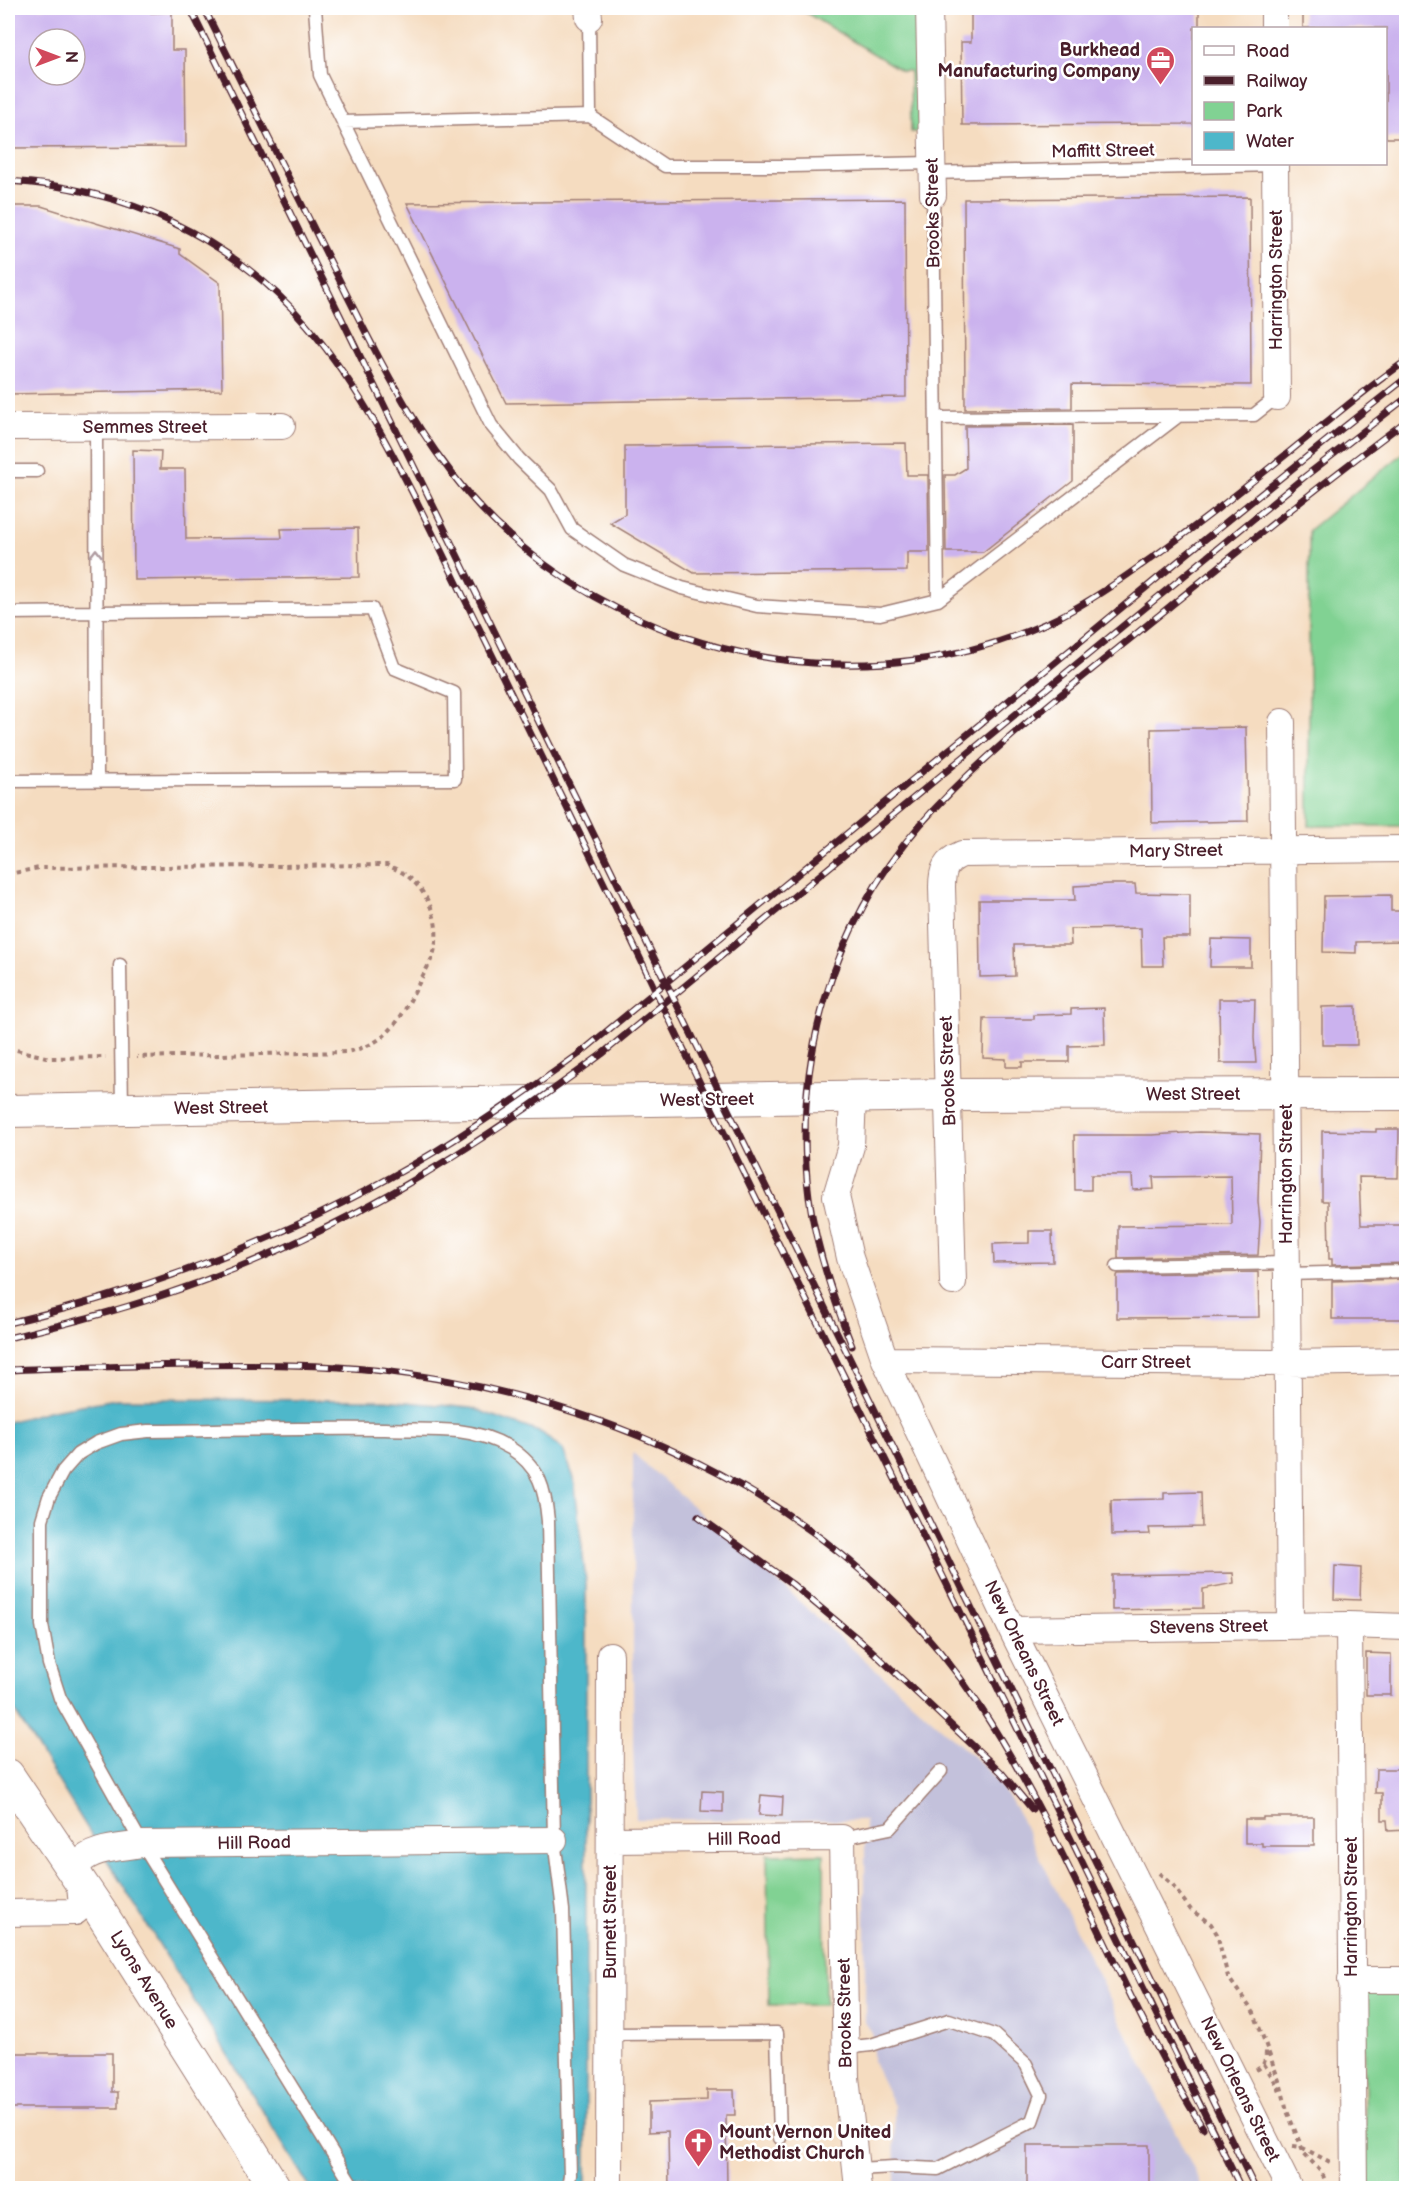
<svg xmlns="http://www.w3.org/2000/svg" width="1414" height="2196" font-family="'Balsamiq Sans',sans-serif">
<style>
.industrial{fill:#c3c1db}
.green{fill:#81d293;stroke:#66785f;stroke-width:1.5}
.water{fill:#4db7ca;stroke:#4c6b7a;stroke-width:1.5}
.building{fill:#cbb2ee;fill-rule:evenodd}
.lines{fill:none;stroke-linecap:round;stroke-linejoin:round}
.service-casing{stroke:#a07e76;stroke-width:15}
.minor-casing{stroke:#a07e76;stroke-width:28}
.tertiary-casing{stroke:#a07e76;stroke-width:34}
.path{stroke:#a07e76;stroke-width:4;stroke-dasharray:4.5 4.5;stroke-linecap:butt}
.service{stroke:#fff;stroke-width:12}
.minor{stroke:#fff;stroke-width:26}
.tertiary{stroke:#fff;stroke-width:32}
.rail-casing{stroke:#4a1f2b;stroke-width:7}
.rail{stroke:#fff;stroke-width:4.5;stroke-dasharray:14;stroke-linecap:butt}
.oneway{stroke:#ae9aa0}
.labels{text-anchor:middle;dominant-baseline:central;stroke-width:5;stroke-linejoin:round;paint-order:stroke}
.poi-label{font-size:18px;font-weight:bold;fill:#4a1f2b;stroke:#fff;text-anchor:end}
.street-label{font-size:18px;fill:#4a1f2b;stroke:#fff}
</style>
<rect width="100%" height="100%" fill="#fff"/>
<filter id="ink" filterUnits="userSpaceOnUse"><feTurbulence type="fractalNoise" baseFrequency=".0167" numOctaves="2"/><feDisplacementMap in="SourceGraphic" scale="12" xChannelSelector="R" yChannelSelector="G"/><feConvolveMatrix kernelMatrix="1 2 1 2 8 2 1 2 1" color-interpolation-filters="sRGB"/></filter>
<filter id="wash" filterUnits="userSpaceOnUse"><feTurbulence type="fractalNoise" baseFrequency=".008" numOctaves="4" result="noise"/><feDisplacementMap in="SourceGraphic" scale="24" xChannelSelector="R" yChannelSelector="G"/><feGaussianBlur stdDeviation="1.35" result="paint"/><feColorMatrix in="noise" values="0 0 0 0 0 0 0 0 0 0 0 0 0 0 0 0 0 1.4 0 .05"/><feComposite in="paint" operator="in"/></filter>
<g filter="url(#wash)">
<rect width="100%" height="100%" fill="#f5dcc0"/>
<path class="industrial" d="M633,1453L986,1768L1015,1807L1203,2188H895L894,2106L873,2062V2035L865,2022V1820L636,1819L633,1744Z"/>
<path class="green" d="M798,8H917L920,132H911L910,71H902Z
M1406,451V826H1309V530Z
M824,1854L825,2005H769L767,1855Z
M1406,1987V2188H1366L1364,1994L1372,1988Z"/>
<path class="water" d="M116,1399L385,1400L471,1408L542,1433L563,1450L574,1478L586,1582V2188H310L8,1700V1422L52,1410Z"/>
<g id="blocks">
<path class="building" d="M8,8H151V13L172,12V50H185L186,147L8,148ZM39,39H75V75H39Z
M971,8H1199V28H1194V124L962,125L961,42H971Z
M1303,8H1407V138H1386V28H1303Z
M1250,197L1251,385L1072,384V408L965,409L964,199Z
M905,199L906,397L506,403L407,203Z
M8,206H41L180,249V254L220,283L222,390L8,394Z
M1073,425V481L983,552H946L945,475H955L966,468L965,426Z
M906,443L907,475H928L929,552H907V571L694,573L610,523L625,514V446Z
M133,450L161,451L160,469H185L186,539L282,538L281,529L358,528L359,577L134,580Z
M1246,727L1248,821L1152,823L1151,729Z
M1110,884H1135L1136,893L1190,894V937H1162L1163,966H1142L1141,928L1070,929L1071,945H1014L1015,976L980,977L979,900H1075L1074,886Z
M1391,895V911H1401L1402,941L1356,942V953L1323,952L1324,896Z
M1211,939L1251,940V967H1210Z
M1219,999H1255L1254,1038L1256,1063H1220Z
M1356,1006L1357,1045H1322V1007Z
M1104,1008L1105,1045L1069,1046V1062H1022V1067H1006V1059L983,1058L984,1019H1034V1015L1071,1014V1009Z
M1376,1129H1399L1398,1178L1359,1177L1361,1225H1407V1263L1332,1265V1259H1329L1328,1201H1322V1131L1376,1132Z
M1200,1132L1260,1134L1258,1201L1260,1222L1258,1255L1118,1258V1226L1232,1225L1231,1176L1153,1177L1154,1189L1133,1190L1132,1175H1091V1190H1075L1074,1135H1152Z
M1029,1231H1052L1053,1262L994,1263L993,1244L1029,1243Z
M1258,1272L1259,1317L1117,1318V1276L1118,1274Z
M1407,1279V1319H1332V1281Z
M1201,1492L1202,1527L1149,1528L1150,1534L1112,1535L1111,1500L1164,1499V1493Z
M1335,1566L1361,1568L1360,1600L1334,1599Z
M1233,1573L1234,1583L1203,1589V1608L1112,1610V1575Z
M1366,1653L1391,1654V1695H1366Z
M1376,1769H1407V1830L1388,1831L1387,1820H1382V1793H1375Z
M702,1791L723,1792V1812L701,1811Z
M761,1795L783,1797L782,1816L759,1815Z
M1263,1817H1314V1846H1262V1843H1245V1819H1263Z
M8,2053H112V2092H118V2108H8Z
M707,2090H734L735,2115H726L727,2188H669L668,2131L649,2132V2102L707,2100Z
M1027,2145H1149V2188H1027Z"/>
</g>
</g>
<g filter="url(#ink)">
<use href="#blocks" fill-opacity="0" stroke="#a07e76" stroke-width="1.5"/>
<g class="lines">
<defs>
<path id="service" d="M315,8L320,75L491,425L519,459L551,490L572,529L624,565L682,588L757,606L880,614L938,600L933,195
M589,18L590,116
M343,122L590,116L665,166H791L932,163
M932,173L1275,165
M936,418L1254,415L1277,397
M96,427L97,780
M8,471H37
M938,600L1177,417
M8,613L372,609L394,668L454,693L455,779L8,781
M120,965L122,1108
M1117,1266L1287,1263
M1287,1274L1406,1271
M842,1838L890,1828L941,1771
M609,2034L777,2033L780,2138
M845,2048L871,2045L949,2020L994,2035L1026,2064L1041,2095L1032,2121L938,2169L894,2167L857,2169
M354,2188L142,1844L60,1698L49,1664L42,1625V1520L49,1497L63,1471L78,1454L96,1443L121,1434L148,1431C227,1430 306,1428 385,1429C409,1430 434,1429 458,1431C475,1433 495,1439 510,1448C540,1467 545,1489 548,1521L554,1840L563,1910L570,2175L568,2188"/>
<path id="minor" d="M588,8L589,18
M929,8L933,195
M1274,8V28
M1275,164L1277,397
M8,427L282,426
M1282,722L1290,1625
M853,1097L851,1146L836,1196L850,1258L885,1360L1012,1630L1289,2188
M953,1282L942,887C942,870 945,861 962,854L1406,849
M885,1360L1288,1363L1406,1361
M1349,1625L1354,2188
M1012,1630L1349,1625L1406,1627
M610,1840L842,1838L846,2077L858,2188
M8,1913L75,1912L82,1906L78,1864C93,1847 121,1848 142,1844L554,1840
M1351,1980H1406
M609,2188L610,1655"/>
<path id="tertiary" d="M8,1111L949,1095L1406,1094
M8,1775L100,1911L275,2188"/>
</defs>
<use href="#service" class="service-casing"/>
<use href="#minor" class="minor-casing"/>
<use href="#tertiary" class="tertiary-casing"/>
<path class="path" d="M8,877L14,873L39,868L387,865C395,869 405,873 411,879C432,898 443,930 432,958C427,969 420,980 415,991C398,1024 385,1045 346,1052L137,1057
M8,1048L50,1058L106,1057
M1159,1873L1172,1885L1191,1910L1211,1924L1217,1934L1228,1977L1254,2013L1281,2086L1287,2111L1304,2153L1322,2173L1328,2188
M1264,2064L1276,2083L1281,2094
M1256,2070C1265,2066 1266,2059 1266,2049
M1293,2146L1301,2147L1332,2163"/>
<use href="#service" class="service"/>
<use href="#minor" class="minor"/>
<use href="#tertiary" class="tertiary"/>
<defs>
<path id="rail" d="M190,8L1255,2188
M204,8C245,91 287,174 328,257C365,331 400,406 450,471C527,574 650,640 776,659C868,672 964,661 1049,622C1081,607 1111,587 1140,566C1198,526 1253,481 1309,436C1341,411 1372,384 1406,361
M8,181C123,187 231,237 307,325C370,399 411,490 454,577C508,687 561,796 615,906C647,972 678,1038 710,1104C822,1334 938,1563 1049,1794C1113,1925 1176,2057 1241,2188
M8,1323C158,1288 304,1231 436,1151C485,1121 532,1088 579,1054L1188,553L1330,438L1406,378
M8,1338C61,1325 114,1312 166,1294C329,1240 466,1155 602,1054L1303,478L1406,398
M852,1346C833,1298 816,1248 809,1197C792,1063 832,926 920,825C979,758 1052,702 1121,646C1215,570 1309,493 1406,421
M8,1370C70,1367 133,1366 196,1365C258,1364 321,1364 383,1371C614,1397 849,1507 979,1705C1067,1839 1118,1992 1203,2128
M698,1516L792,1584L870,1649L1001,1772L1032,1809"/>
</defs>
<use href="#rail" class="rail-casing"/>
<use href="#rail" class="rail"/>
</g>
<defs><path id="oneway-chevron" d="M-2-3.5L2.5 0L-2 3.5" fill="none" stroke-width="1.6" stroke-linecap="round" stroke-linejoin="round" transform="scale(1.5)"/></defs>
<use class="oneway" href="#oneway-chevron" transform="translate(96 553) rotate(-90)"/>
</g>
<defs>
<symbol id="office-pin" viewBox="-11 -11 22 30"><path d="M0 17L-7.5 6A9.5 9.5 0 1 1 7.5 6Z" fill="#d1495b" stroke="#fff"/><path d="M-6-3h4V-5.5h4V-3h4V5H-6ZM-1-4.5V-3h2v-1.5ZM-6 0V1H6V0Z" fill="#fff"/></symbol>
<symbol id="church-pin" viewBox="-11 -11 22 30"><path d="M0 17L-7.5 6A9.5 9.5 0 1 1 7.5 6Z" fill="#d1495b" stroke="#fff"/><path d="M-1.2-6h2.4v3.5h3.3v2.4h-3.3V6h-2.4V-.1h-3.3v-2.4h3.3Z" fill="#fff"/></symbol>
</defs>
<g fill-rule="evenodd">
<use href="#office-pin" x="1144" y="44" width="33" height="45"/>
<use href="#church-pin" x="682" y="2126" width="33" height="45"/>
</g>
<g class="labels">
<g class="poi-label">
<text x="1140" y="50">Burkhead<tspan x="1140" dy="21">Manufacturing Company</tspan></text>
<text x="719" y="2132" text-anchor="start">Mount Vernon United<tspan x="719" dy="21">Methodist Church</tspan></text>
</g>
<g class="street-label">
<text transform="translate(1103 151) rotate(-1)">Maffitt Street</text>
<text transform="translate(933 213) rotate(-91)">Brooks Street</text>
<text transform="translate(1276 280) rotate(-90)">Harrington Street</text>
<text x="145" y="427">Semmes Street</text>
<text transform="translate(1176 851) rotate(-1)">Mary Street</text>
<text transform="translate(948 1071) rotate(-92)">Brooks Street</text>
<text x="1193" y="1094">West Street</text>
<text transform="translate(707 1100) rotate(-1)">West Street</text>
<text transform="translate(221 1108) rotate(-1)">West Street</text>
<text transform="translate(1286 1174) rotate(-90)">Harrington Street</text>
<text x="1146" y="1362">Carr Street</text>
<text transform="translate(1209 1627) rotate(-1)">Stevens Street</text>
<text transform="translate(1024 1653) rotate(64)">New Orleans Street</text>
<text transform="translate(744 1839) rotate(-1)">Hill Road</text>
<text transform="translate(254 1843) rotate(-1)">Hill Road</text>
<text transform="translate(1351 1907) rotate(-90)">Harrington Street</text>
<text transform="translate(610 1922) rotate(-90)">Burnett Street</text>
<text transform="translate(144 1980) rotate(58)">Lyons Avenue</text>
<text transform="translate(845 2013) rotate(-91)">Brooks Street</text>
<text transform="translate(1240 2089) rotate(64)">New Orleans Street</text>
</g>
</g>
<rect width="1414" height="2196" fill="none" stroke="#fff" stroke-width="30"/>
<rect x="1192" y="27" width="195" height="138" fill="#ffffff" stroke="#b7a5aa" stroke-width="1.5"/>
<rect x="1204" y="46" width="30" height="9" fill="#ffffff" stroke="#b7a5aa" stroke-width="1.5"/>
<text x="1246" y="57" font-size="18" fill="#4a1f2b">Road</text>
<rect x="1204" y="76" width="30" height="9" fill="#4a1f2b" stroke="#b7a5aa" stroke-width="1.5"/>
<text x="1246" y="87" font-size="18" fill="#4a1f2b">Railway</text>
<rect x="1204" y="102" width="30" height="18" fill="#81d293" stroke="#b7a5aa" stroke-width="1.5"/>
<text x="1246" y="117" font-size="18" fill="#4a1f2b">Park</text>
<rect x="1204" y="132" width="30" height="18" fill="#4db7ca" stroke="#b7a5aa" stroke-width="1.5"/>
<text x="1246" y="147" font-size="18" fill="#4a1f2b">Water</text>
<g transform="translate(57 57) rotate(90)"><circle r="28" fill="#ffffff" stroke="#b7a5aa" stroke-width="1.5"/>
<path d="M0-4.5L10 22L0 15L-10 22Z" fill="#d1495b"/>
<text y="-9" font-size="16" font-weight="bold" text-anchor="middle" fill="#4a1f2b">N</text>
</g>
</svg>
